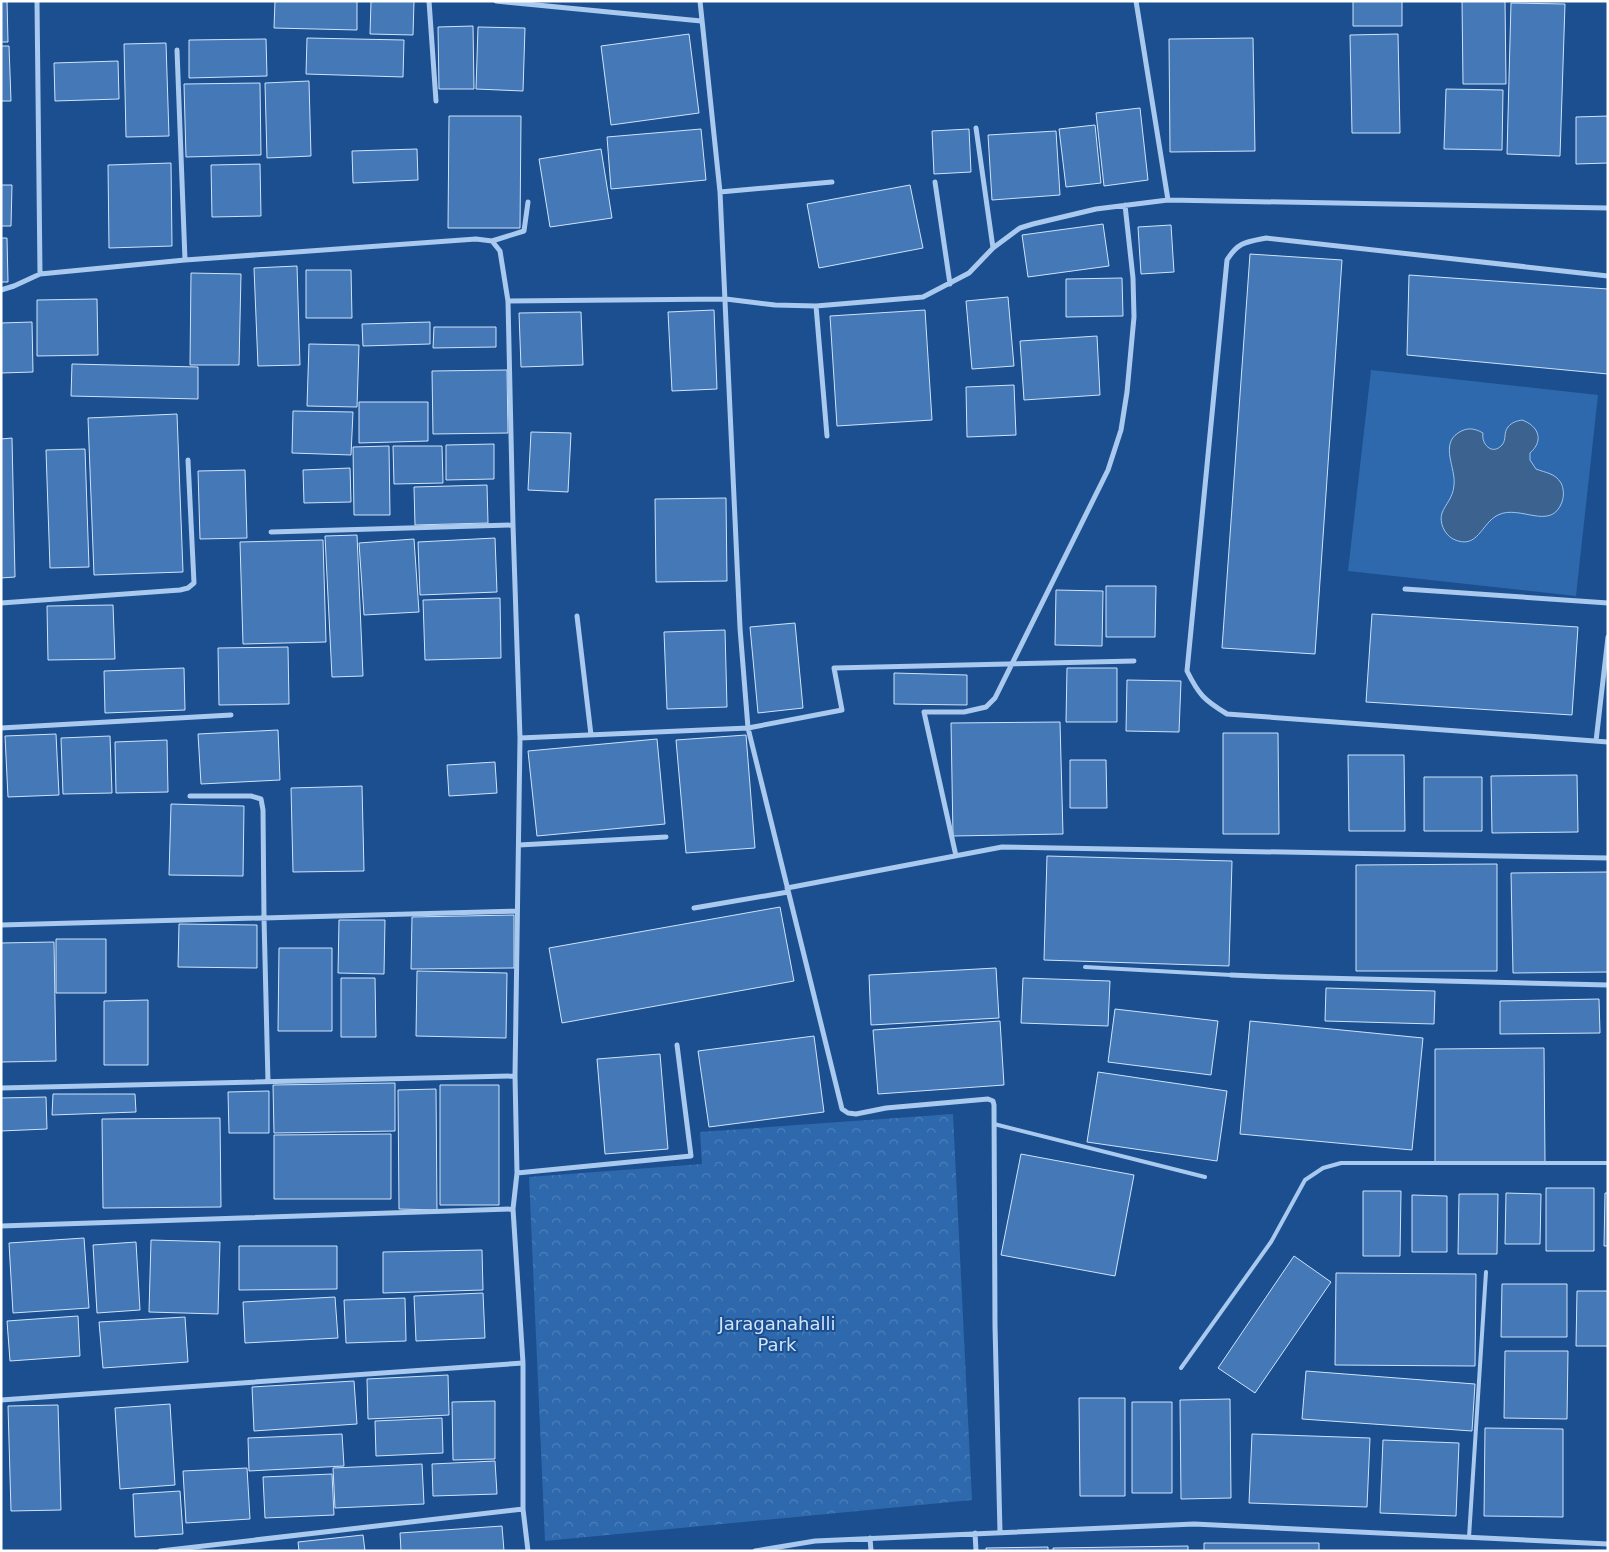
<svg xmlns="http://www.w3.org/2000/svg" width="1609" height="1552" font-family="'DejaVu Sans',sans-serif">
<style>
.park{fill:url(#park-crowns)}
.garden{fill:#2e69ad}
.water{fill:#3c6290;stroke:#9cc4f0}
.building{fill:#4478b7;stroke:#cfe3fa}
.lines{fill:none;stroke-linecap:round;stroke-linejoin:round}
.lane{stroke:#a9c9ee;stroke-width:4}
.street{stroke:#a9c9ee;stroke-width:5}
.labels{text-anchor:middle;dominant-baseline:central;stroke-width:4;stroke-linejoin:round;paint-order:stroke}
.park-label{font-size:18px;fill:#cfe3fa;stroke:#1b4f8f}
</style>
<defs>
<pattern id="park-crowns" width="20" height="18" patternUnits="userSpaceOnUse" patternTransform="scale(1.25)"><rect width="20" height="18" fill="#2e69ad"/><path d="M2 6a3 3 0 1 1 6 0M12 15a3 3 0 1 1 6 0" fill="none" stroke="#4d80b9"/></pattern>
</defs>
<rect width="100%" height="100%" fill="#1b4f8f"/>
<path class="park" d="M953,1114L972,1500L545,1541L529,1177L702,1164L700,1132Z"/>
<path class="garden" d="M1371,370L1598,395L1576,596L1348,571Z"/>
<path class="water" d="M1522,420C1539,426 1544,441 1530,453V460L1536,469C1546,473 1555,473 1561,483C1564,489 1564,496 1562,502C1551,532 1520,504 1498,515C1481,523 1478,551 1453,539C1444,534 1439,522 1442,513C1446,503 1453,498 1454,485C1456,468 1440,445 1458,433C1467,427 1474,428 1483,433C1481,444 1492,456 1502,445C1507,439 1503,433 1508,427C1512,422 1517,421 1522,420Z"/>
<path class="building" d="M1,1H7L8,42H1Z
M275,1H357V30L274,28Z
M371,1H414L413,35L370,34Z
M1353,1H1402V26H1353Z
M1462,1H1505L1506,84H1463Z
M1511,3L1565,4L1560,156L1507,154Z
M473,26L474,89H439L438,27Z
M478,27L525,28L523,91L476,89Z
M689,34L699,113L611,125L601,46Z
M1398,34L1400,133H1352L1350,35Z
M307,38L404,40L403,77L306,74Z
M1253,38L1255,151L1170,152L1169,39Z
M266,39L267,76L189,78V40Z
M166,43L169,136L126,137L124,44Z
M1,46H9L11,101H1Z
M118,61L119,99L55,101L54,63Z
M309,81L311,156L267,158L265,83Z
M260,83L261,155L186,157L184,84Z
M1446,89L1503,90L1502,150L1444,149Z
M1140,108L1148,180L1104,186L1096,113Z
M449,116H521L520,228H448Z
M1608,116V163L1576,164V117Z
M1095,125L1101,183L1066,187L1059,129Z
M701,129L706,180L611,189L607,137Z
M969,129L971,172L934,174L932,131Z
M1056,131L1060,195L992,200L988,135Z
M417,149L418,180L353,183L352,151Z
M601,149L612,218L550,227L539,159Z
M171,163L172,246L109,248L108,165Z
M260,164L261,216L212,217L211,165Z
M1,185H12L11,226H1Z
M910,185L923,248L819,268L807,204Z
M1103,224L1109,266L1028,277L1022,235Z
M1171,225L1174,272L1141,274L1138,227Z
M1,238H7L8,282H1Z
M1250,254L1342,260L1315,654L1222,648Z
M297,266L300,365L258,366L254,268Z
M306,270H351L352,318H306Z
M191,273L241,274L239,365H190Z
M1409,275L1608,289V374L1407,355Z
M1122,278L1123,316L1066,317V279Z
M1008,297L1014,366L972,369L966,301Z
M97,299L98,355L37,356V300Z
M714,310L717,389L672,391L668,312Z
M925,310L932,420L837,426L830,316Z
M581,312L583,365L521,367L519,313Z
M32,322L33,372L1,373V323Z
M430,322V344L363,346L362,324Z
M434,327H496V347L433,348Z
M1097,336L1100,395L1024,400L1020,341Z
M309,344L359,345L357,407L307,406Z
M72,364L198,367V399L71,396Z
M507,370L508,433L433,434L432,371Z
M1014,385L1016,435L967,437L966,387Z
M359,402H428V441L359,443Z
M293,411L353,412L351,455L292,453Z
M177,414L183,572L94,575L88,418Z
M531,432L571,433L568,492L528,490Z
M12,438L15,577L1,578V439Z
M494,444V479L446,480V445Z
M389,446L390,515H354L353,447Z
M393,446H442L443,483L394,484Z
M85,449L89,567L50,568L46,450Z
M350,468L351,502L304,503L303,470Z
M245,470L247,538L200,539L198,471Z
M487,485L488,523L415,525L414,487Z
M726,498L727,581L656,582L655,499Z
M357,535L363,676L332,677L325,536Z
M495,538L497,592L420,595L418,542Z
M414,539L419,612L364,615L359,543Z
M323,540L326,642L243,644L240,542Z
M1106,586H1156L1155,637H1106Z
M1056,590L1103,591L1102,646L1055,645Z
M500,598L501,658L425,660L423,600Z
M113,605L115,659L48,660L47,606Z
M1372,614L1578,627L1572,715L1366,702Z
M795,623L803,708L758,713L750,627Z
M725,630L727,707L667,709L664,632Z
M288,647L289,704L219,705L218,648Z
M184,668L185,710L105,713L104,671Z
M1067,668H1117V722H1066Z
M894,673L967,675V705L894,704Z
M1127,680L1181,681L1179,732L1126,731Z
M1060,722L1063,834L953,836L951,723Z
M278,730L280,780L201,784L198,734Z
M1223,733H1278L1279,834H1223Z
M56,734L59,795L8,797L5,736Z
M746,735L755,848L686,853L676,740Z
M110,736L112,793L63,794L61,738Z
M657,739L665,824L537,836L528,751Z
M167,740L168,792L116,793L115,742Z
M1348,755H1404L1405,831H1349Z
M1070,760H1106L1107,808H1070Z
M495,762L497,793L449,796L447,765Z
M1577,775L1578,832L1492,833L1491,776Z
M1424,777H1482V831H1424Z
M362,786L364,871L293,872L291,788Z
M171,804L244,806L243,876L169,875Z
M1047,856L1232,861L1229,966L1044,960Z
M1497,864V971H1356V865Z
M1608,872V972L1513,973L1511,873Z
M780,907L794,981L562,1023L549,948Z
M514,915V968L411,969L412,917Z
M339,920H385L384,974L338,973Z
M179,924L257,925V968L178,967Z
M56,939H106V993H56Z
M54,942L56,1061L1,1062V943Z
M279,948H332V1031H278Z
M996,968L999,1018L871,1025L869,975Z
M417,971L507,973L506,1038L416,1036Z
M341,978H375L376,1037H341Z
M1023,978L1110,981L1108,1026L1021,1023Z
M1326,988L1435,991L1434,1024L1325,1021Z
M1599,999L1600,1033L1500,1034V1001Z
M148,1000V1065H104V1001Z
M1115,1009L1218,1021L1211,1075L1108,1062Z
M1000,1021L1004,1085L878,1094L873,1030Z
M1250,1021L1423,1038L1412,1150L1240,1134Z
M814,1036L824,1112L709,1127L698,1051Z
M1544,1048L1545,1162H1435V1049Z
M660,1054L668,1149L605,1154L597,1059Z
M1098,1072L1227,1091L1217,1161L1087,1142Z
M395,1083V1131L274,1133L273,1085Z
M440,1085H499V1205H440Z
M436,1089L437,1210L399,1209L398,1090Z
M269,1091V1133H229L228,1092Z
M53,1094H135L136,1112L52,1115Z
M46,1097L47,1129L1,1131V1098Z
M220,1118L221,1207L103,1208L102,1119Z
M391,1134V1199H274V1135Z
M1021,1154L1134,1175L1115,1276L1001,1255Z
M1546,1188H1594V1251H1546Z
M1363,1191H1401L1400,1256H1363Z
M1506,1193L1541,1194L1540,1244H1505Z
M1605,1193H1608V1246H1604Z
M1459,1194H1498L1497,1254H1458Z
M1412,1195L1447,1196V1252H1412Z
M84,1238L89,1308L13,1313L9,1243Z
M151,1240L220,1242L218,1314L149,1312Z
M136,1242L140,1310L97,1313L93,1245Z
M239,1246H337V1289L239,1290Z
M482,1250L483,1290L383,1293V1252Z
M1294,1256L1331,1282L1255,1393L1218,1368Z
M1336,1273L1476,1274L1475,1366L1335,1365Z
M1502,1284H1567V1337H1501Z
M1577,1291H1608V1346H1576Z
M483,1293L485,1338L416,1341L414,1296Z
M335,1297L338,1338L245,1343L243,1302Z
M405,1298L406,1341L346,1343L344,1300Z
M78,1316L80,1356L10,1361L7,1321Z
M185,1317L188,1362L103,1368L99,1322Z
M1505,1351H1568L1567,1419L1504,1418Z
M1306,1371L1475,1384L1472,1431L1302,1419Z
M448,1375L449,1415L368,1419L367,1379Z
M354,1381L357,1424L254,1431L252,1387Z
M1079,1398H1125V1496H1080Z
M1230,1399L1231,1498L1181,1499L1180,1400Z
M495,1401V1459L453,1460L452,1402Z
M1132,1402H1172V1493H1132Z
M170,1404L175,1485L120,1489L115,1408Z
M58,1405L61,1510L11,1511L8,1406Z
M442,1418L443,1453L376,1456L375,1421Z
M1485,1428L1563,1429V1517L1484,1516Z
M342,1434L344,1466L249,1471L248,1438Z
M1252,1434L1370,1438L1367,1507L1249,1503Z
M1383,1440L1459,1443L1456,1516L1380,1513Z
M495,1461L497,1494L433,1496L432,1464Z
M422,1464L424,1504L335,1508L333,1468Z
M247,1468L250,1519L186,1523L183,1471Z
M332,1474L334,1515L265,1518L263,1477Z
M180,1491L183,1534L135,1537L133,1494Z
M502,1526L504,1551H401L400,1533Z
M363,1535L365,1551H299L298,1542Z
M1204,1543H1319V1551H1204Z
M1188,1546V1551H1053V1548Z
M1048,1547V1551H986V1548Z"/>
<g class="lines">
<path class="lane" d="M1085,967L1231,975
M994,1124L1205,1177
M1181,1368L1271,1242L1305,1180L1323,1168L1341,1163H1608
M1469,1537L1486,1272"/>
<path class="street" d="M37,1L40,274
M429,1L436,101
M496,1L701,21
M700,1L720,192L740,628L748,728L842,1109L848,1113L856,1114L886,1108L988,1099L993,1101L994,1105L995,1326L1000,1532
M1136,1L1168,200
M177,50L185,260
M976,128L993,248
M935,182L950,284
M720,192L832,182
M492,241L524,231L528,202
M1608,276L1266,238C1246,242 1238,242 1227,260L1187,671C1199,695 1204,700 1227,714L1608,742
M1,290L14,286L40,274L185,260L476,239L492,241L500,251L508,301L513,525L520,738L515,1076L517,1173L513,1209L523,1363V1509L528,1551
M508,301L726,299L775,305L816,306L923,297L969,273L993,248L1020,228L1033,224L1096,209L1168,200L1608,208
M816,306L827,436
M271,532L513,525
M1405,589L1608,603
M1,603L180,590L188,588L194,583L188,460
M577,616L591,735
M1,728L231,715
M520,738L748,728L842,710L834,668L1134,661
M1596,741L1608,637
M190,796H251L261,799L263,810L264,918L268,1082
M519,845L666,837
M956,856L924,712H964L986,707L995,698L1108,470L1121,430L1127,392L1134,317L1133,278L1125,205
M787,888L1002,847L1608,858
M694,908L788,892
M1,925L517,911
M1231,975L1280,977L1608,985
M1,1088L515,1076
M517,1173L691,1156L677,1045
M1,1226L513,1209
M1,1400L523,1363
M975,1533L976,1551
M870,1538L871,1551
M160,1551L523,1509
M755,1551L815,1541L1194,1524L1608,1544"/>
</g>
<g class="labels">
<g class="park-label">
<text x="777" y="1323">Jaraganahalli<tspan x="777" dy="21">Park</tspan></text>
</g>
</g>
<rect width="1609" height="1552" fill="none" stroke="#ffffff" stroke-width="5"/>
</svg>
